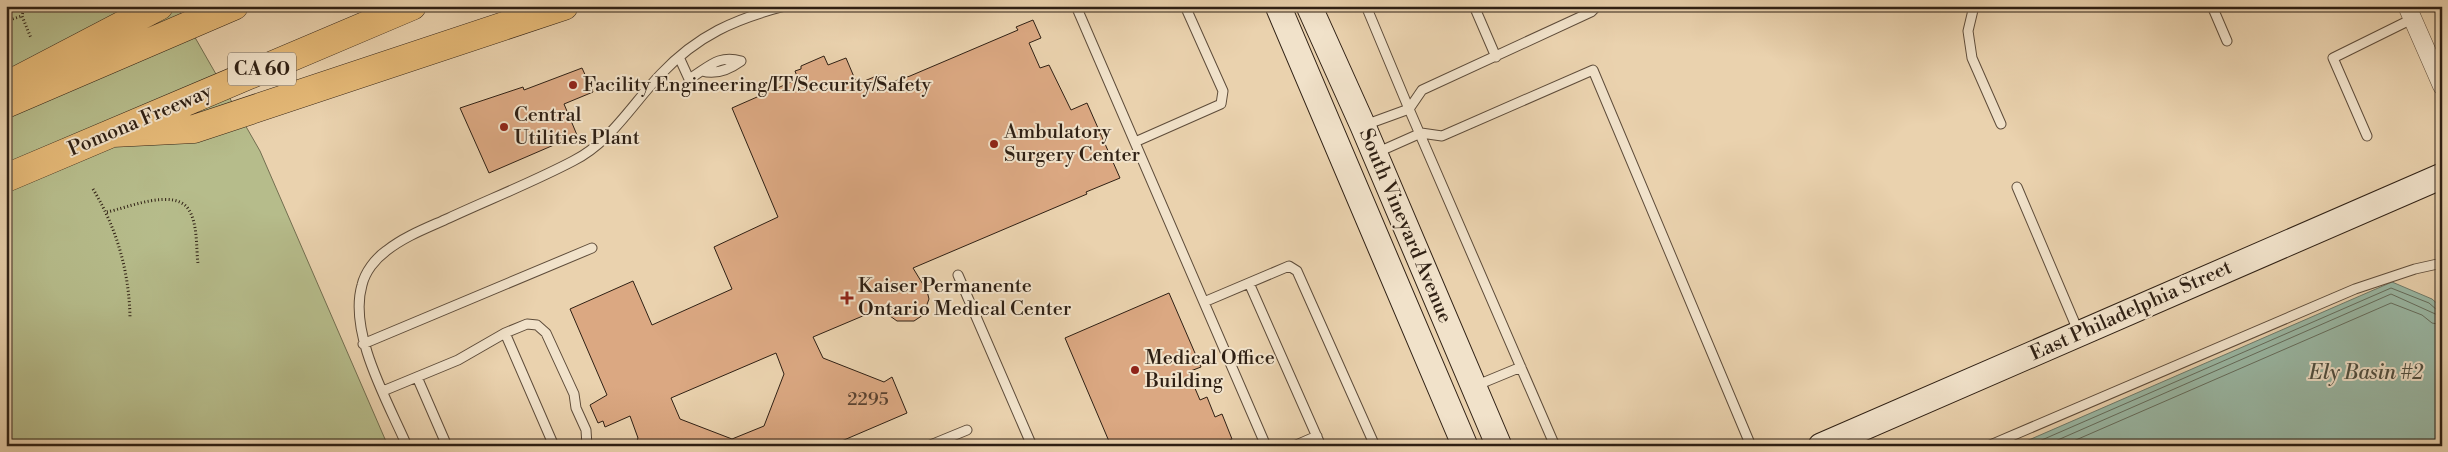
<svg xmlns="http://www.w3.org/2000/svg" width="2448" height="452" font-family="'Libre Bodoni',serif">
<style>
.green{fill:#b6bc8b;stroke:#726e50}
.water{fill:#99b8a5;stroke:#6f7b6b}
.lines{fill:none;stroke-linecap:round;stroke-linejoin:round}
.shore{stroke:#646c5c;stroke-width:1}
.building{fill:#dba882;stroke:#2f2014;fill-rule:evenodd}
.lane-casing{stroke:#5e4c3a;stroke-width:11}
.street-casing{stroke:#5e4c3a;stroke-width:19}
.secondary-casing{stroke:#2f2014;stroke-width:27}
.highway-casing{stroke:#2f2014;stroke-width:29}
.path{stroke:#2f2014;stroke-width:3;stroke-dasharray:1 2.5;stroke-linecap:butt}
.lane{stroke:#f1e2ca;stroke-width:9}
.street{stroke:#f1e2ca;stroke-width:18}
.secondary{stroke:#f1e2ca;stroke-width:25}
.highway{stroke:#e5b977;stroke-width:28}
.poi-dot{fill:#8f2418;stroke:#f1e2ca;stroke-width:2}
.labels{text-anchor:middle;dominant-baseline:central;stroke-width:4;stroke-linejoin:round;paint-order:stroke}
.number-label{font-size:18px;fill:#5a4230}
.shield{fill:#f1e2ca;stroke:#695a4b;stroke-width:1}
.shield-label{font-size:19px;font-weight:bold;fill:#2f2014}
.poi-label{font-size:20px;fill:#2f2014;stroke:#f1e2ca;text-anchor:start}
.street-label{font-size:20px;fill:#2f2014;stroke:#f1e2ca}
.water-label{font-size:21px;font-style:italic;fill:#4f4e40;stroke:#f1e2ca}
</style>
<rect width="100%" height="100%" fill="#ead2ae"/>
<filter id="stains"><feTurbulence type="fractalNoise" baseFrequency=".004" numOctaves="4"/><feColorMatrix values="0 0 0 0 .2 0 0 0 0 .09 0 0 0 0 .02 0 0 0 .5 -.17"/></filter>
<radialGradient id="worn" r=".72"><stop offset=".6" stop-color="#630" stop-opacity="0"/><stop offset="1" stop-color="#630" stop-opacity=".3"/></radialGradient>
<path class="green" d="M6,6H177L260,151L388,446H6Z"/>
<path class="water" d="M2392,282L2432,299L2442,308V446H2015Z"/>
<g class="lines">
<path class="shore" d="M2028,446L2391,288L2429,303L2437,310L2442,311
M2044,446L2391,294L2442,317
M2062,446L2391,303L2422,315L2432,323L2442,325"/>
</g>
<path class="building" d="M1033,20L1041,38L1029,43L1040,68L1049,65L1071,110L1087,103L1120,178L1086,192L1087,194L913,268L927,291L929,299L923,315L914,321H897L890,316L884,307L813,337L823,358L884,382L892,377L907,413L830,446H635L638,438L630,416L605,427L603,421L598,423L590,405L607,395L570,309L633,281L652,325L732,289L714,247L778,217L732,108L798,79L795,71L801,69V66L824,56L828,65L846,58L857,84L879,75L884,85L910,76L1018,30L1016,27ZM776,353L784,374L764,426L732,439L680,419L671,398Z
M582,68L593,92L564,104L577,135L489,173L460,108L523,87L524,90Z
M1169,293L1201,367L1188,372L1200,400L1207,397L1215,417L1222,414L1232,439L1218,446H1111L1065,338Z"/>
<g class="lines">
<defs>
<path id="lane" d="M1076,6L1266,446
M1366,6L1409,109L1555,446
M1474,6L1496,57
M1974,6L1968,31L1972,58L2001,124
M2212,6L2227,41
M679,57L689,79C708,68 718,54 741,61
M702,71C716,75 730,69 741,61
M1365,125L1409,109L1422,90L1591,12L1597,6
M2367,136L2333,58L2412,19
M1135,142L1221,104L1223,91L1185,6
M1376,153L1421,133L1442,136L1593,70L1751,446
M2017,187L2079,333
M958,275L1032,446
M1249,283L1321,446
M1204,302L1289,266L1297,271L1375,446
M505,333L527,324L537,325L546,333L574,394L576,408L586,430L587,446
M363,344L592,248
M417,377L447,446
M1475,386L1521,367
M383,391L458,360L505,333L554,446
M407,446C388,402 348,333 362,285C365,272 375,259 386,251C405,236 427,228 449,218C490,199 533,182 573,161C611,142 632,104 661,74C698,35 735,19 785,6
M928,446L967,430
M1294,446L1317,436
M1988,446L2355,289L2415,269L2442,263"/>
<path id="street" d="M2407,6L2442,86"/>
<path id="secondary" d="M1278,6L1465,446
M1309,6L1363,126L1499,446
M1821,446L2442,176"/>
<path id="highway" d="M6,86L159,6
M6,104L234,6
M113,133L194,129L564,6
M6,178L412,6"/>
</defs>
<use href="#lane" class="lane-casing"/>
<use href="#street" class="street-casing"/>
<use href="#secondary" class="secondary-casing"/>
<use href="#highway" class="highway-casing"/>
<path class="path" d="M24,6L22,16L31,38
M6,21L22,16
M93,189C117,229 129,271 130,317
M107,212C127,208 175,187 189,210C198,225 196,248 198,264"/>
<use href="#lane" class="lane"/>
<use href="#street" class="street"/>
<use href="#secondary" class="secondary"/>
<use href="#highway" class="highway"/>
</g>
<g class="poi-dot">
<circle cx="573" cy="85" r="5"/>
<circle cx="504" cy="127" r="5"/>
<circle cx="994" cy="144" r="5"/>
<path d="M844.5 290.5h5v5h5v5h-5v5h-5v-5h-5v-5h5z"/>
<circle cx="1135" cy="370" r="5"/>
</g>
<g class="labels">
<g class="number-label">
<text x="868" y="399">2295</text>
</g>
<rect class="shield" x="228" y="52.5" width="68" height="33" rx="4"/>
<g class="shield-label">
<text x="262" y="69">CA 60</text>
</g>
<g class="poi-label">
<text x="583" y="85">Facility Engineering/IT/Security/Safety</text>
<text x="514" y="115">Central<tspan x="514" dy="23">Utilities Plant</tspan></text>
<text x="1004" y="132">Ambulatory<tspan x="1004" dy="23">Surgery Center</tspan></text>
<text x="858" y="286">Kaiser Permanente<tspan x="858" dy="23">Ontario Medical Center</tspan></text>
<text x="1145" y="358">Medical Office<tspan x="1145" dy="23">Building</tspan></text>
</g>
<g class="street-label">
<text transform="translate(140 121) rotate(-23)">Pomona Freeway</text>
<text transform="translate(1405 226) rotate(67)">South Vineyard Avenue</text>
<text transform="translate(2131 311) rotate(-24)">East Philadelphia Street</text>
</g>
<g class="water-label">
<text x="2366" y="373">Ely Basin #2</text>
</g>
</g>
<rect width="2448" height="452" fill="none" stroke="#ead2ae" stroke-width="25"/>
<rect x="8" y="8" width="2433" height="437" fill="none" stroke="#2f2014" stroke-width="2.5"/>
<rect x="12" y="12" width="2423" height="427" fill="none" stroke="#2f2014"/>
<rect width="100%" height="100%" filter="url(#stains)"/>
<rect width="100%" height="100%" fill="url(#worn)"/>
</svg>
